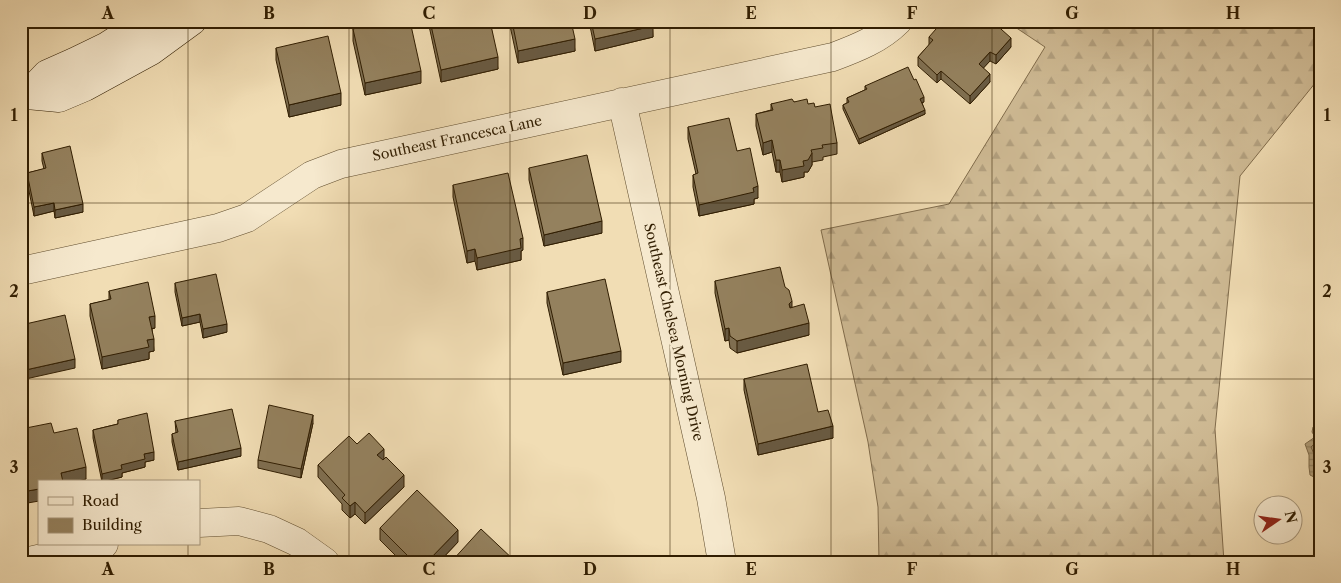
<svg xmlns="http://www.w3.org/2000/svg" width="1341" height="583" font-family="'Libre Caslon Text',serif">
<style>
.forest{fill:url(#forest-firs);stroke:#806c4c}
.water{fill:url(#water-rules);stroke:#7c6948}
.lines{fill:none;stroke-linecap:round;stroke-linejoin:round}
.shore{stroke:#705c3c;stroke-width:1}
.minor-casing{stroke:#604d2e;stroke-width:29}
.secondary-casing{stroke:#301d01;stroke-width:29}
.minor{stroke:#f6e9ce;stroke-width:28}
.secondary{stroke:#f6e9ce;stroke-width:28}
.wall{fill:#7f6f51;stroke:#301d01}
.shaded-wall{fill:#685a42;stroke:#301d01}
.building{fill:#94815e;stroke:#301d01}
.grid{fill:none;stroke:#301d01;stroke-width:1;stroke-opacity:0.55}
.labels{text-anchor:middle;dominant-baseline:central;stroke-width:5;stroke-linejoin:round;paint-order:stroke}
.street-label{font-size:14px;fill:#301d01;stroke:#f6e9ce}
.neatline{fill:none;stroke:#301d01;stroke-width:2}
.grid-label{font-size:16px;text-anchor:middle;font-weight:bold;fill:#301d01}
</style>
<defs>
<pattern id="forest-firs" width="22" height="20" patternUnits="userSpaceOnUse" patternTransform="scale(1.25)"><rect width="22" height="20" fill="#d0bc96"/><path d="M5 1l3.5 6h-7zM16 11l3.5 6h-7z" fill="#b3a180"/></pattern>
<pattern id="water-rules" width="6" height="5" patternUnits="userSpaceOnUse" patternTransform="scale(1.25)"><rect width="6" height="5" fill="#af9c77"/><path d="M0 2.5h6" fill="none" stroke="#8f7f5f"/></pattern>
</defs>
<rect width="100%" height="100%" fill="#f1ddb4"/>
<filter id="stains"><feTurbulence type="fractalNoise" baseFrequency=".004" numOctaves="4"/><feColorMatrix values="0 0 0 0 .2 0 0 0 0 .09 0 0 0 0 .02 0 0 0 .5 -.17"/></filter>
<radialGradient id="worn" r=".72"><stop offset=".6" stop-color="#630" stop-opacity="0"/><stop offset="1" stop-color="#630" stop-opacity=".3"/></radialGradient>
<path class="forest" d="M1006,21H1320V77L1240,176L1215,429L1224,562H879L878,507L868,442L821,230L949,204L1045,47Z"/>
<path class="water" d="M1320,421V479L1316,478L1310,475L1309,467V455L1305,444L1315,437L1312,432L1313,427Z"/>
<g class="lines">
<path class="shore" d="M1320,428L1318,431L1319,439L1311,447L1314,454L1315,471L1320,474"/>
<defs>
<path id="minor" d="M622,102L711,498L722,562
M21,271L218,228L247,218L312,175L341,164L833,57C857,48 880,39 898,21
M199,523L239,521L269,529L297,542L325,562
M25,562L104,544"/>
<path id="secondary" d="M27,95L47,74L74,62L107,46L146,21
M21,97L27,95L59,98L85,87L151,51L192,21"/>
</defs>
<use href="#minor" class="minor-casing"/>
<use href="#secondary" class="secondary-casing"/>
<use href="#minor" class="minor"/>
<use href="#secondary" class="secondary"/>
</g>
<path class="wall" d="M428,21H490L498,69L441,82Z
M509,21H571L575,51L518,63Z
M589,21H652L653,37L595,51Z
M994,21V23L1011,47L996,64L990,61L983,68L990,82L970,104L941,79L937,83L918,66V57L929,45V37Z
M353,29L421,83L365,95L353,41Z
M276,48L341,105L289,117L276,60Z
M865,86L924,102H922L925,114L859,144L843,109V105L847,103V98L865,90Z
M794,102L815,107L837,143V154L823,157V160L812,162V165L808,172H804V177L782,182L780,172H776L772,152L763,155L756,126V114L771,110V104Z
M688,127L737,151L758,198L754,199V204L699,216L693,187V175L696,174L688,139Z
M42,153L83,212L55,218L54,211L34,216L27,181V173L44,169L42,161Z
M529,168L602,233L544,246L529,180Z
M453,185L523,250L521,251V260L477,270L475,261L467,263L453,197Z
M715,281L792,307L809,335L737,353L730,348L729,340L725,341L715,293Z
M175,283L227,332L203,338L200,322L182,326L175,292Z
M109,291L155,328L152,329L154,351L149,352V359L102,369L90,316V304L109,300Z
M547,292L621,362L563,375L547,303Z
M744,379L818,412L833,438L758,455L744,390Z
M118,420L154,460L145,462V467L122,473V477L102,482L93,438V430L118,424Z
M175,421L241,456L178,470L172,442V434L176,433Z
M313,423L301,478L258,468V460Z
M26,428L54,433L86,479L39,482L22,504L21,439L26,438Z
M357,444L384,459L404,487L365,524L355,514L350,518L342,510V504L318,477V465Z
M380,528L458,542L439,562H402L380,540Z"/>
<path class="shaded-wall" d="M653,26V37L595,51V39Z
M1011,38V47L996,64V55Z
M575,39V51L518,63V51Z
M990,52V61L979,73V64Z
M498,57V69L441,82V70Z
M421,71V83L365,95V83Z
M941,71V79L937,83V75Z
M990,74V82L970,104V96Z
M341,93V105L289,117V105Z
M924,97V102L920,103V99Z
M925,110V114L859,144V139Z
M772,140V152L763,155V143Z
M812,153V165L808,172H804V177L782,182V170L803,161Z
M776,160H780V172H776Z
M758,186V198L754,199V204L699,216V205Z
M54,203V211L34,216V207Z
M83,204V212L55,218V210Z
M602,221V233L544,246V235Z
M523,238V250L521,251V260L477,270V258L520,239Z
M475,249V261L467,263V251Z
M792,301V313L789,304Z
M200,314V322L182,326V318Z
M155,316V328L149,329V317Z
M809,323V335L737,353V341Z
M227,324V332L203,338V329Z
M729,328V340L725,341V329Z
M154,339V351L149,352V359L102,369V357L147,340Z
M621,351V362L563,375V363Z
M75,359V368L21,380V371Z
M313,415V423L301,478V469Z
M833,426V438L758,455V444Z
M241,448V456L178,470V462Z
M384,449V461L377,467V455Z
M154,452V460L145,462V467L122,473V477L102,482V474L144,454Z
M86,467V479L74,482H61V473Z
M404,475V487L365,524V513Z
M39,489V501L22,504V492Z
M355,502V514L350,518V506Z
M458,530V542L439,562H427Z"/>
<path class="building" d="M387,21H410L421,71L365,83L353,29Z
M430,21H490L498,57L441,70Z
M512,21H571L575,39L518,51Z
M591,21H652L653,26L595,39Z
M943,21H992L1011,38L996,55L990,52L979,64L990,74L970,96L941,71L937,75L918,57L933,40L929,37Z
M328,36L341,93L289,105L276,48Z
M908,67L914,80L916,79L924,97L920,99L925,110L859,139L843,105L849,102L847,98L867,89L865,86Z
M792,99L794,102L807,99L808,104L814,103L815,107L830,104L837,143L822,145L823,148L811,150L812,153L808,160L803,161L804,166L782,170L780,160H776L772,140L763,143L756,114L773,110L771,104Z
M729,118L737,151L750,148L758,186L753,188L754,192L699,205L693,175L698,173L688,127Z
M70,146L83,204L55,210L54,203L34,207L27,173L46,168L42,153Z
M587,155L602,221L544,235L529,168Z
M508,173L523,238L520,239L521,248L477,258L475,249L467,251L453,185Z
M780,267L785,287L789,290L792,301L789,304L790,308L804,304L809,323L737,341L730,336L729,328L725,329L715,281Z
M216,274L227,324L203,329L200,314L182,318L175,283Z
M605,279L621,351L563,363L547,292Z
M148,282L155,316L149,317L154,339L147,340L149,347L102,357L90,304L111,299L109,291Z
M65,315L75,359L21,371V325Z
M807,364L818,412L828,410L833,426L758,444L744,379Z
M269,405L313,415L301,469L258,460Z
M232,409L241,448L178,462L172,434L178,432L175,421Z
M147,413L154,452L144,454L145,459L121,465L122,469L102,474L93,430L118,424V420Z
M51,423L54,433L77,428L86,467L61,473L63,482H39V489L22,492L21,439L28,438L26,428Z
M369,433L384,449L377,455L383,460L386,457L404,475L365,513L355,502L350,506L342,498L345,495L318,465L349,436L357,444Z
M417,490L458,530L427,562H414L380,528Z
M481,529L516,562H451Z"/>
<path class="grid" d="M188,21V482M349,21V562M510,21V562M670,21V562M831,21V562M992,21V562M1153,21V562M21,203H1320M21,379H1320M188,544V562"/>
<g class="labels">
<g class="street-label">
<text transform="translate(457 138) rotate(-12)">Southeast Francesca Lane</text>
<text transform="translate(674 332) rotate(77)">Southeast Chelsea Morning Drive</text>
</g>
</g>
<rect width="1341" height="583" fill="none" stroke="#f1ddb4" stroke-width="55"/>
<rect x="38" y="480" width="162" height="65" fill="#f6e9ce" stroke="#a7977c"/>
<rect x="48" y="497" width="25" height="8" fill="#f6e9ce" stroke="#a7977c"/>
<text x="82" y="506" font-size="15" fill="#301d01">Road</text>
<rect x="48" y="518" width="25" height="15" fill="#94815e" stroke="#a7977c"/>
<text x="82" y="530" font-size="15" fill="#301d01">Building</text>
<g transform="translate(1278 520) rotate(77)"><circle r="24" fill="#f6e9ce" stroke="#a7977c"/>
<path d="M0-4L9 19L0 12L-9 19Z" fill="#8f2418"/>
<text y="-8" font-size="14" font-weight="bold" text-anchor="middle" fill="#301d01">N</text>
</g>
<rect x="28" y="28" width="1286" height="528" class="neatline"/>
<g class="grid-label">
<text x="108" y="19">A</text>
<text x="269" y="19">B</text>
<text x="429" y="19">C</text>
<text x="590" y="19">D</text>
<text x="751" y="19">E</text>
<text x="912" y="19">F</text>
<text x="1072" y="19">G</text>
<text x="1233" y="19">H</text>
<text x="14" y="121">1</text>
<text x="1327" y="121">1</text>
<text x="14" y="297">2</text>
<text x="1327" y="297">2</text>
<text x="14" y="473">3</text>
<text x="1327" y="473">3</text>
<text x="108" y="575">A</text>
<text x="269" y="575">B</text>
<text x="429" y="575">C</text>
<text x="590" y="575">D</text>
<text x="751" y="575">E</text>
<text x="912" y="575">F</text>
<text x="1072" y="575">G</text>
<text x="1233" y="575">H</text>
</g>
<rect width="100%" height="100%" filter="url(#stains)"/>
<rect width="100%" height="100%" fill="url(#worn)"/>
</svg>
